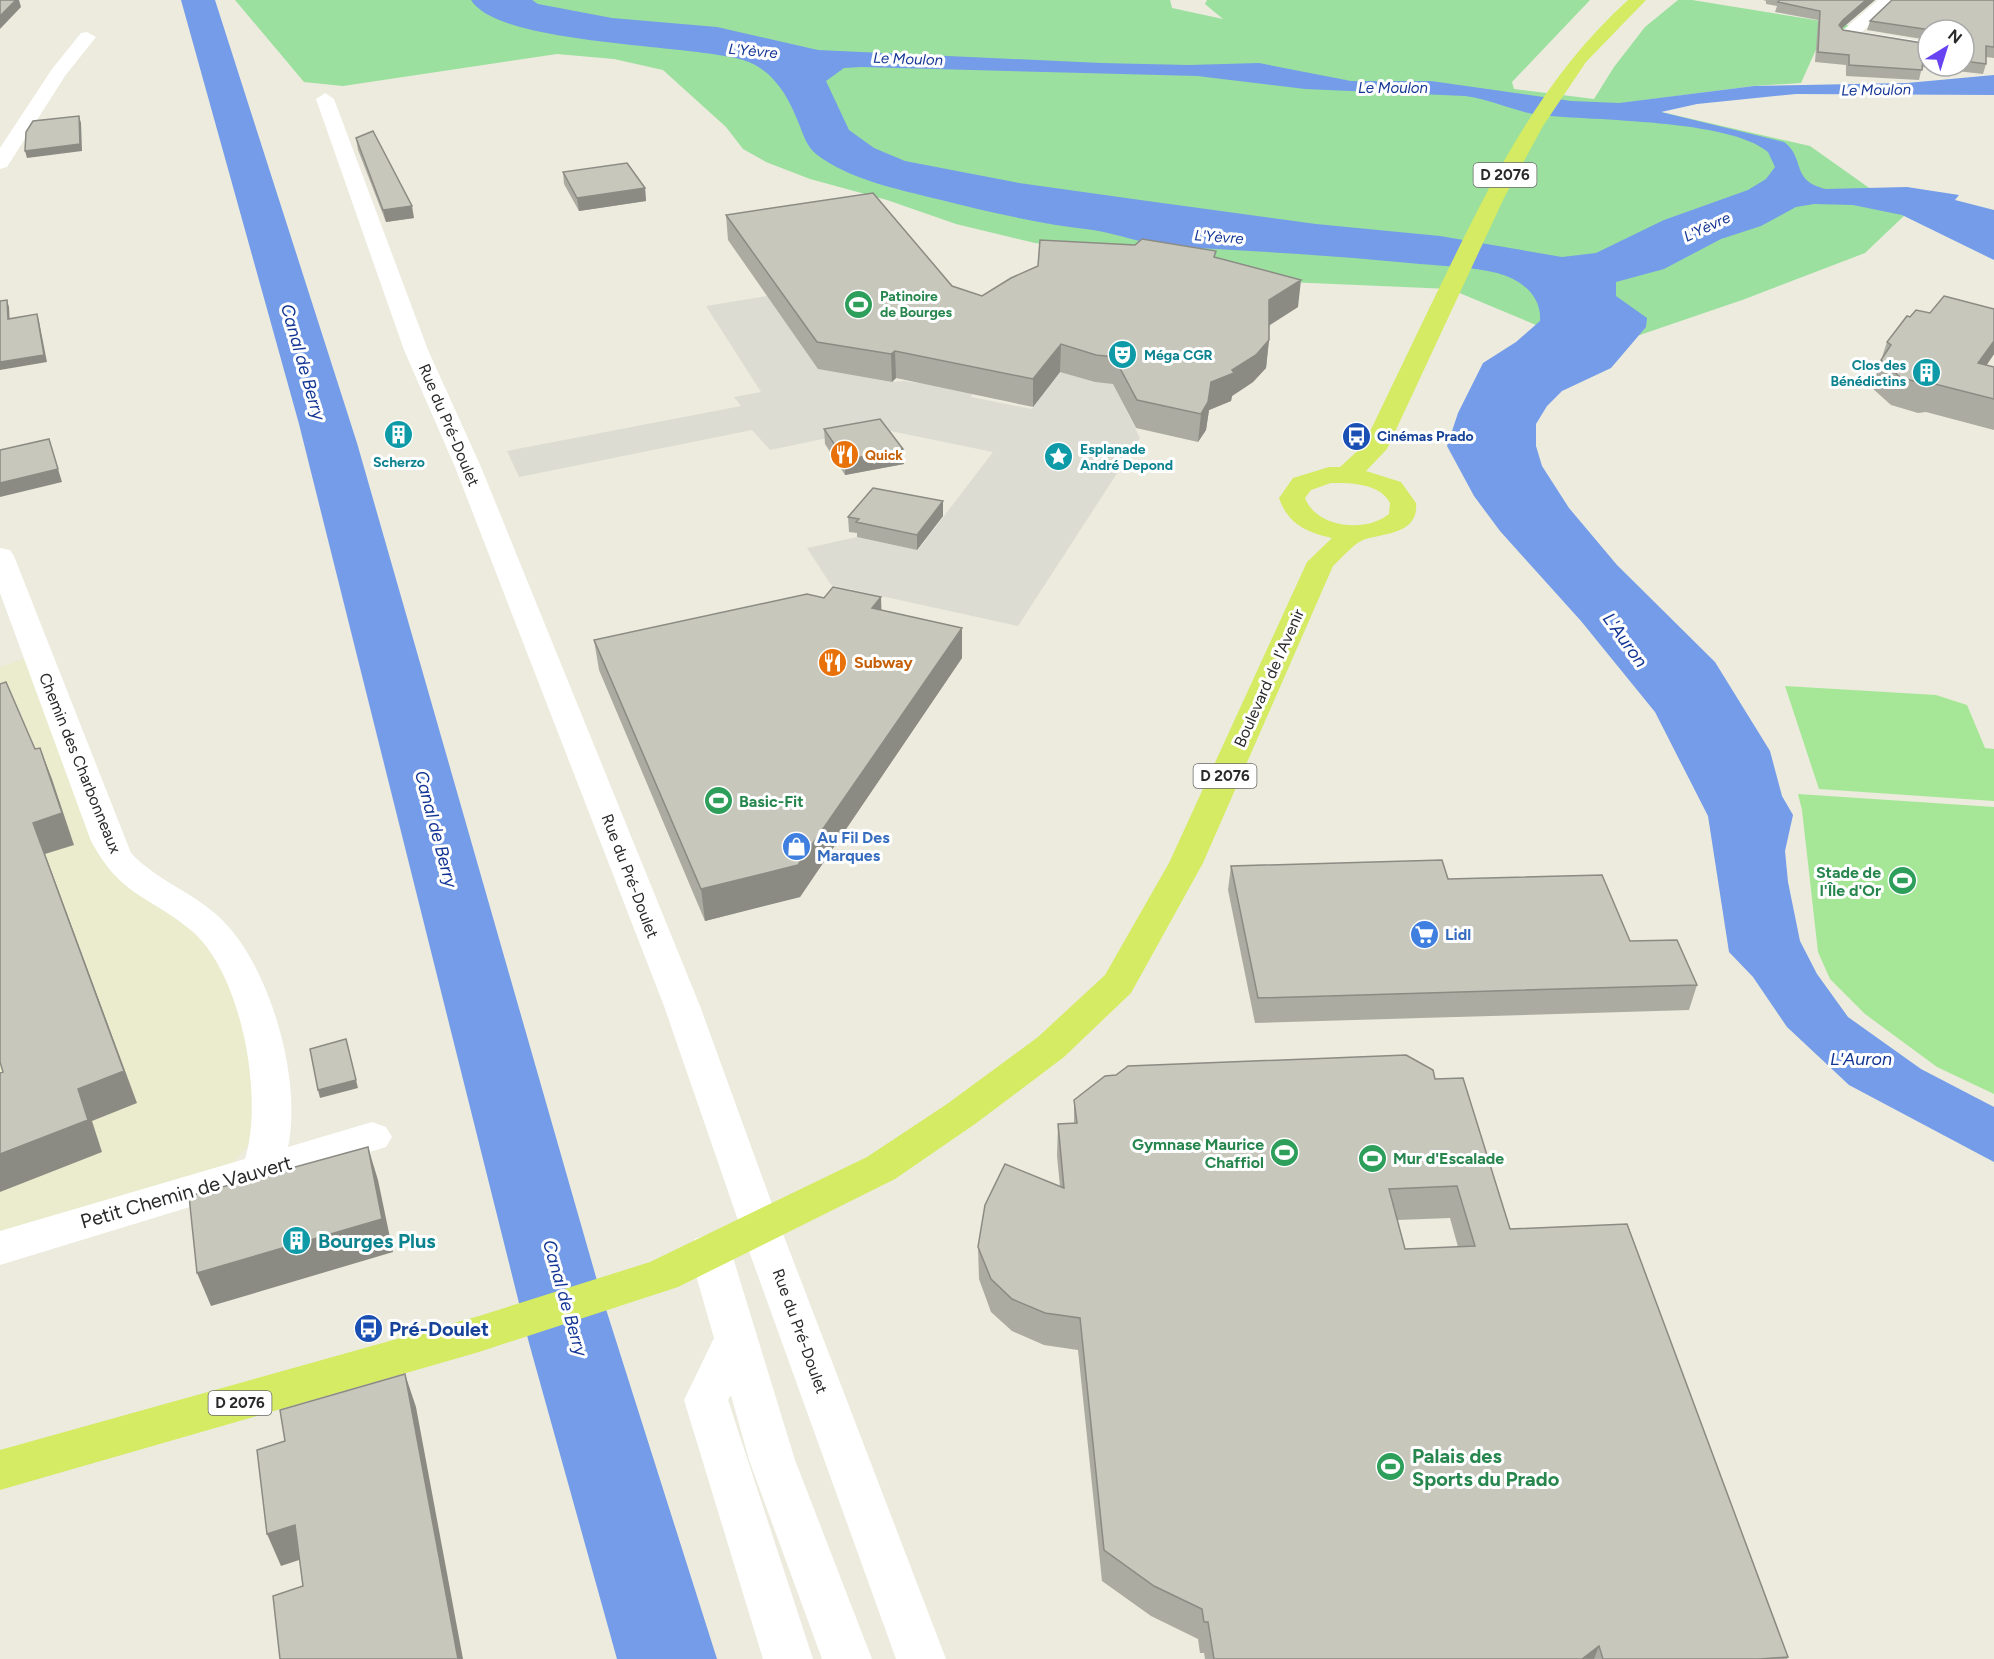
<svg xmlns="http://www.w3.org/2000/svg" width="1994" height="1659" font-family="Figtree,sans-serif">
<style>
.education{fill:#eaeccd}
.green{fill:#9be09f}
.pitch{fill:#a6e797}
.plaza{fill:#dcdcd3}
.water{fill:#749ce9;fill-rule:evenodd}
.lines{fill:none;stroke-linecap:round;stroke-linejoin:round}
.street{fill:#fff;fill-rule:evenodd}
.primary{fill:#d5eb63;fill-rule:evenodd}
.wall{fill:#ababa2;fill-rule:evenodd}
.shaded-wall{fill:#8b8b84}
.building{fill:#c7c7bc;stroke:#8b8b84;stroke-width:1.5;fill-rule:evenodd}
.labels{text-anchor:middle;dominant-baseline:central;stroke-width:6;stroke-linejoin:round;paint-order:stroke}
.far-leisure-label{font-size:14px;font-weight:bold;fill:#27864d;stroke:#fff;text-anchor:start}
.far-culture-label{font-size:14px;font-weight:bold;fill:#0d838f;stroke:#fff;text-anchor:start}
.far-transit-label{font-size:14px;font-weight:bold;fill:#164399;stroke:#fff;text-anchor:start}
.far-food-label{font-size:14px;font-weight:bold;fill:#c56008;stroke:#fff;text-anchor:start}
.far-water-label{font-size:15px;font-style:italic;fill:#133595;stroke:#fff}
.shield{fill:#fff;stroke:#6a6a6a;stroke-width:1.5}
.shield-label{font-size:15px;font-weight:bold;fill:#2a2a2a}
.street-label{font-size:16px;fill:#2a2a2a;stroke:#fff}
.food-label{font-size:16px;font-weight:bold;fill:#c56008;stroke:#fff;text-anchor:start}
.leisure-label{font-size:16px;font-weight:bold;fill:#27864d;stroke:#fff;text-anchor:start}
.shop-label{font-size:16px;font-weight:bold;fill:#366cbe;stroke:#fff;text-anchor:start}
.water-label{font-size:18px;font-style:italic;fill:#133595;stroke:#fff}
.near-street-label{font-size:20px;fill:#2a2a2a;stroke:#fff}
.near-culture-label{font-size:20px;font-weight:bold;fill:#0d838f;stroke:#fff;text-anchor:start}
.near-transit-label{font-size:20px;font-weight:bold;fill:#164399;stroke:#fff;text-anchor:start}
.near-leisure-label{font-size:20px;font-weight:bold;fill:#27864d;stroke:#fff;text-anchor:start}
</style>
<rect width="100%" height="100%" fill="#ecebdd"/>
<path class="education" d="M26,658L102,857L199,929L238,988L260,1133L223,1173L0,1238V667Z"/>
<path class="green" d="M235,0H1170L1172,8L1223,19L1205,4L1207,0H1590L1512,82L1514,89L1594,99L1614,67L1645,27L1678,0H1692L1853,26L1822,36L1801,83L1754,86L1622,103L1810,146L1906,214L1865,253L1745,299L1596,350L1450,289L1263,281L1035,243L956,224L887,200L810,179L766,162L743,149L726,127L663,70L614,59L557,54L343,86L304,82Z"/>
<path class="pitch" d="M1785,686L1936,695L1967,705L1985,748L1994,749V801L1819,789Z
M1798,794L1994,807V1094L1937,1067L1865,1014L1830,979L1818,952L1802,810Z"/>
<path class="plaza" d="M767,296L819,369L892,382L904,381L940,386L973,393L971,397L1032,409L1059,371L1095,382L1137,385L1124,406L1140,438L1018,626L831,585L807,548L857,537L918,550L993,452L876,428L770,450L752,430L519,477L507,451L741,406L734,397L761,392L706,306Z"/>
<path class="water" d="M181,0H215L357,443L598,1284L717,1659H617L529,1343L299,424Z
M471,0H532L538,4L612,18L717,27L818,50L1101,63L1189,65L1259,63L1351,81H1431L1571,101L1619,103L1754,86L1907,83L1994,75V95L1796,94L1697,104L1661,112L1784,142C1806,158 1790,181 1826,189L1907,187L1959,195L1955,200L1994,210V260L1902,215L1853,205L1814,204L1796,207L1761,226L1721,239L1664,269L1616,282V296L1647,318L1646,327L1611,368L1562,391L1547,406L1536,424V446L1542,466L1569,508L1617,565L1715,662L1770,751L1782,796L1793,815L1785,851L1788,882L1800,941L1817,974L1848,1017L1921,1069L1994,1107V1162L1849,1085L1787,1027L1753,977L1729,952L1708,816L1655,712L1581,621L1500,531L1474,496L1447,446L1458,413L1483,363L1516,342L1540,321C1542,295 1520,279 1497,273C1470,266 1437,266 1409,263C1329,255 1248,251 1168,246C1142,244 1119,234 1093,230C1040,224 989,212 937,199C897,189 850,180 816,154C807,147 803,134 799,124C788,96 773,69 743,60C688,44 498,45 471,0ZM861,67L1197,76L1305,89L1465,96C1491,99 1515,112 1540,115C1594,121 1729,119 1768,152L1775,167L1766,179L1748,190L1664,220L1596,253L1562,257L1440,236L1316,224L1133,199L1019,183L905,161L874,148L849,130L826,81L844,68Z"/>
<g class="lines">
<path class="street" d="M1878,0H1896L1862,32L1928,42V52L1842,39L1839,35L1842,31Z
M87,32L96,37L65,76L7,167L0,169V148L52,69L81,33Z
M325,93L334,99L428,350L481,467L700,1006L780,1226L946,1659H896L740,1226L664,1006L455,467L404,350L316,99Z
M0,548L10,550L14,556L131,853C159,883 199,894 226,924C272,973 302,1082 288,1147L372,1122L386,1127L392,1137L386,1147L0,1265V1231L245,1159C264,1098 242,974 192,931C149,895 121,897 91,841L0,593Z
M710,1234L725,1239L731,1251L795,1460L872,1659H822L749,1460L731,1395L728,1400L813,1659H763L684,1400L714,1338L689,1251L695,1239Z"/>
<path class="primary" d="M1628,0H1646L1586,62L1543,126L1504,198L1387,449L1366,471L1401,482L1416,503C1419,535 1382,533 1363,540C1353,544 1341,559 1333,566L1203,863L1131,993L1064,1057L975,1124L895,1179L678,1287L479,1352L0,1490V1450L479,1316L650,1262L867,1157L947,1104L1038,1037L1105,975L1169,863L1307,562L1332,538C1306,532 1288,524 1279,498L1293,478L1329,467H1340L1363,446C1391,388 1418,331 1446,274C1495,173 1544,76 1628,0ZM1331,483C1350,483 1380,483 1390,503L1389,514C1366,533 1316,528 1305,498L1311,490Z"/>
</g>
<path class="wall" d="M1763,0H1875L1842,28L1843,30L1928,44V66H1964V30H1928V40L1867,30L1870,21L1994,0V58L1986,57V64L1983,74L1922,67L1919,80L1846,76V65L1815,62L1818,20L1775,12L1777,6L1766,4V1Z
M356,138L414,218L386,222L358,150Z
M563,172L645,188L646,201L579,211L564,184Z
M726,215L982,296L1215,258L1298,307L1269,326V340L1266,368L1253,382L1232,396L1231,401L1209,410L1206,430L1198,442L1136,428L1113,384L1095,382L1060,372L1033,407L896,378L892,382L818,369L728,240Z
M1887,342L1994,354L1986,366L1994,367V430L1926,412L1918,413L1891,405L1872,388Z
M824,429L904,464L845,475L825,444Z
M943,501V516L917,550L857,537V533L849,532L848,517Z
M881,597V610L962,628V658L800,897L705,921L599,670L594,640L824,598Z
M1231,866L1448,879L1630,941L1697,985L1689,1010L1255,1023L1228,890Z
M1435,1079L1510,1229L1788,1657L1787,1659H1205L1204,1653H1200L1198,1639L1151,1616L1102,1581L1078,1350L1044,1345L1012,1331L991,1312L979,1279L978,1247L1060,1186L1057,1156L1058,1124L1074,1123V1100ZM1450,1218L1458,1247L1405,1249L1397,1220Z"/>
<path class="shaded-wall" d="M16,0H19L21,7L0,29V16Z
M1866,0H1875L1840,30L1839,25L1843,20Z
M79,116L81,123L82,151L27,158L25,151Z
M645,188L646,201L579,211L577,198Z
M412,206L414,218L386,222L383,210Z
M1301,280L1298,307L1266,327L1269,300Z
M7,300L9,307L10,326L8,319Z
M37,314L39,321L47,362L0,370V362Z
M1269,340L1266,368L1253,382L1232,396L1231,401L1209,410L1206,430L1198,442L1201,414L1211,382L1232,370Z
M1994,341V354L1969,391L1978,363Z
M1061,344L1060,372L1033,407V379Z
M895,351L896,378L892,382L891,354Z
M49,439L62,482L0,497V483Z
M903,449L904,464L845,475V460Z
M943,501V516L917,550V535Z
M881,597L882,627L872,608Z
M962,628V658L800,897L705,921L701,889Z
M40,748L52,779L74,845L45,854L137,1103L92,1121L102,1152L0,1192V1154L78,1089L33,823Z
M346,1039L358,1088L320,1098L318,1090Z
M368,1147L378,1180L393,1252L211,1306L197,1273Z
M405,1374L416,1407L463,1659H458Z
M295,1525L308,1557L281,1566L267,1534Z
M1599,1646L1594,1659H1582Z"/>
<path class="building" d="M0,0H16L0,16Z
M1780,0H1866L1843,20L1839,25L1843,30L1928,44V57L1923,56L1922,70L1849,65V55L1818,52L1820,11L1778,2Z
M1892,0H1994V47L1986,46V64L1964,61V30H1931L1870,21Z
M79,116L80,144L25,151L26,132L33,121Z
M373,131L412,206L383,210L356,138Z
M627,163L645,188L577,198L563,172Z
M873,193L952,286L982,296L1011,278L1038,266L1040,240L1135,245L1142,239L1216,251L1214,257L1301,280L1269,300V340L1256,355L1232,370L1234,373L1211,382L1208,402L1201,414L1137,400L1114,357L1096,355L1061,344L1033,379L895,351L891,354L817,342L726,215Z
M1944,296L1994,309V341L1978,363L1994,367V399L1935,384L1927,385L1900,377L1881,360L1891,345L1887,342L1907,316L1910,317L1916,310L1930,313Z
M7,300L8,319L37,314L44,355L0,362V301Z
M880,419L903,449L845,460L824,429Z
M49,439L58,469L0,483V450Z
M873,488L943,501L917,535L856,522L859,519L848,517Z
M833,587L881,597L872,608L962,628L798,865L701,889L594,640L807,594L824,598Z
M6,682L35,749L40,748L62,813L33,823L124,1071L78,1089L88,1120L0,1154V1073L3,1072L0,1062V684Z
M1442,860L1448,879L1602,875L1630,941L1677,940L1697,985L1258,998L1231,866Z
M346,1039L356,1080L318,1090L310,1049Z
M1406,1055L1433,1070L1435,1079L1463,1078L1510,1229L1627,1224L1788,1657L1759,1659H1603L1599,1646L1582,1659H1214L1208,1622H1204L1202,1609L1154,1586L1104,1550L1080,1318L1045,1313L1012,1299L991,1279L978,1247L985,1205L1005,1164L1064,1188L1058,1124L1077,1123L1074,1100L1105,1076L1116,1075L1128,1066ZM1457,1186L1475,1246L1405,1249L1389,1189Z
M368,1147L382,1219L197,1273L189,1196Z
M405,1374L458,1659H280L273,1596L303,1586L295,1525L267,1534L257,1450L285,1441L280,1410Z"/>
<defs>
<symbol id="stadium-disc" viewBox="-11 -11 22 22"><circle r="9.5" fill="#2e9e5b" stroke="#fff"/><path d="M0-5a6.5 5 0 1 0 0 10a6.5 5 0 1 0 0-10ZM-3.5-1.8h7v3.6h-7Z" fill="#fff"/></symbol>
<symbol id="theatre-disc" viewBox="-11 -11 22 22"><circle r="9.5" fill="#0f9aa8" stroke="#fff"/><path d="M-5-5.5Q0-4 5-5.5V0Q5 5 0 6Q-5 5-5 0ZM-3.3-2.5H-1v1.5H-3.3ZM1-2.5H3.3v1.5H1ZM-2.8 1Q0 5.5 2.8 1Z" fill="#fff"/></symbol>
<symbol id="building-disc" viewBox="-11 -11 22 22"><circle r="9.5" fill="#0f9aa8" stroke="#fff"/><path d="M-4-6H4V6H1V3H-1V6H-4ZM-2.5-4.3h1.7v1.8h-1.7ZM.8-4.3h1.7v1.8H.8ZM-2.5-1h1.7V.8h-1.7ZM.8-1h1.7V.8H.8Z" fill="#fff"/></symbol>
<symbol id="bus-disc" viewBox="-11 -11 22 22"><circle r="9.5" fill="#1a4fb4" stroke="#fff"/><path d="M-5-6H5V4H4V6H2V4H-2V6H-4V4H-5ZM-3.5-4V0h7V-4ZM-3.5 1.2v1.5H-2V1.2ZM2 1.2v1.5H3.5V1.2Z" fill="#fff"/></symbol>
<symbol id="restaurant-disc" viewBox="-11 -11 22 22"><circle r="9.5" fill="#e8710a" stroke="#fff"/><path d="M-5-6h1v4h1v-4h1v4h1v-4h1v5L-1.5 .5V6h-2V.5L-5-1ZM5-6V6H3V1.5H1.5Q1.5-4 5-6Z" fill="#fff"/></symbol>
<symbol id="sight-disc" viewBox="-11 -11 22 22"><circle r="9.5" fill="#0f9aa8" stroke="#fff"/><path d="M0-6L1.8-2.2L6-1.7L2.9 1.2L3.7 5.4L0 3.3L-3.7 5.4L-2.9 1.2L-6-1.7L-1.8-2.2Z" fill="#fff"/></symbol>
<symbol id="shop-disc" viewBox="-11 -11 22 22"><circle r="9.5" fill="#3f7fe0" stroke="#fff"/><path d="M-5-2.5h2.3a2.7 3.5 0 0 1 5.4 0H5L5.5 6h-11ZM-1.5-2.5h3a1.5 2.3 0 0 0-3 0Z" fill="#fff"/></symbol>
<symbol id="supermarket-disc" viewBox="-11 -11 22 22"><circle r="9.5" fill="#3f7fe0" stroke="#fff"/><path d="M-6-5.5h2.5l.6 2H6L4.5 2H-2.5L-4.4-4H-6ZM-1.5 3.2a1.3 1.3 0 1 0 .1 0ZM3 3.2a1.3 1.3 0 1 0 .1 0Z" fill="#fff"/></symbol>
</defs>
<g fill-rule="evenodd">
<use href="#stadium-disc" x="842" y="288" width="33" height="33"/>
<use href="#theatre-disc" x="1106" y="338" width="33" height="33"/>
<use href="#building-disc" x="1910" y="356" width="33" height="33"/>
<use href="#building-disc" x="382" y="418" width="33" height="33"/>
<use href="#bus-disc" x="1340" y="420" width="33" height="33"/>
<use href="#restaurant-disc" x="828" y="438" width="33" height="33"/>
<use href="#sight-disc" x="1042" y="440" width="33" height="33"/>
<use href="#restaurant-disc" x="816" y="646" width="33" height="33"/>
<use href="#stadium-disc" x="702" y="784" width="33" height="33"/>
<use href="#shop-disc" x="780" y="830" width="33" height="33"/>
<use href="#stadium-disc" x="1886" y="864" width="33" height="33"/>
<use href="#supermarket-disc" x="1408" y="918" width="33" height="33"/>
<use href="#stadium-disc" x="1268" y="1136" width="33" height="33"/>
<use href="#stadium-disc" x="1356" y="1142" width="33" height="33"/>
<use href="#building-disc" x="280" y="1224" width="33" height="33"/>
<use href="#bus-disc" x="352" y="1312" width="33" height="33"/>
<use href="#stadium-disc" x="1374" y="1450" width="33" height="33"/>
</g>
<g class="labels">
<g class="far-leisure-label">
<text x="880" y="296">Patinoire<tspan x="880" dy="16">de Bourges</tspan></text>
</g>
<g class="far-culture-label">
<text x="1144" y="355">Méga CGR</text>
<text x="1906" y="365" text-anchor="end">Clos des<tspan x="1906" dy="16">Bénédictins</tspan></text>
<text x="1080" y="449">Esplanade<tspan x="1080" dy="16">André Depond</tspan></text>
<text x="399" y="462" text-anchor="middle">Scherzo</text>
</g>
<g class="far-transit-label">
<text x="1377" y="436">Cinémas Prado</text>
</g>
<g class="far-food-label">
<text x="865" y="455">Quick</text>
</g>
<g class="far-water-label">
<text transform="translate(753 51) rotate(5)">L'Yèvre</text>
<text transform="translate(908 59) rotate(2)">Le Moulon</text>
<text x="1393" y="88">Le Moulon</text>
<text transform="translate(1876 90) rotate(-1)">Le Moulon</text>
<text transform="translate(1707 227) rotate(-25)">L'Yèvre</text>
<text transform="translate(1219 237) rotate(4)">L'Yèvre</text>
</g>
<g class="shield">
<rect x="1473.5" y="163" width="63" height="24" rx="4.5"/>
<rect x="1193.5" y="764" width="63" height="24" rx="4.5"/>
<rect x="208.5" y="1391" width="63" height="24" rx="4.5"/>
</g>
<g class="shield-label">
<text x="1505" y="175">D 2076</text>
<text x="1225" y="776">D 2076</text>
<text x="240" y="1403">D 2076</text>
</g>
<g class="street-label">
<text transform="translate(449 425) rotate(67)">Rue du Pré-Doulet</text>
<text transform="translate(1269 678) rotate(-66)">Boulevard de l'Avenir</text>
<text transform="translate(80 763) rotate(68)">Chemin des Charbonneaux</text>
<text transform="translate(630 876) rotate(69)">Rue du Pré-Doulet</text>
<text transform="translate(800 1331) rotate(70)">Rue du Pré-Doulet</text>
</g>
<g class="food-label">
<text x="854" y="662">Subway</text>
</g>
<g class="leisure-label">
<text x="739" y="801">Basic-Fit</text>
<text x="1881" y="872" text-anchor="end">Stade de<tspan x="1881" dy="18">l'Île d'Or</tspan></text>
<text x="1264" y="1144" text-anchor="end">Gymnase Maurice<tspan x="1264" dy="18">Chaffiol</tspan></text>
<text x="1393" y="1158">Mur d'Escalade</text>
</g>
<g class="shop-label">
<text x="817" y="837">Au Fil Des<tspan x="817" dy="18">Marques</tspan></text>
<text x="1445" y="934">Lidl</text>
</g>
<g class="water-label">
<text transform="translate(303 362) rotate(74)">Canal de Berry</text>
<text transform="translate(1625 640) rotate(54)">L'Auron</text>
<text transform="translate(436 829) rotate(75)">Canal de Berry</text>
<text x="1861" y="1059">L'Auron</text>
<text transform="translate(565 1298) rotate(74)">Canal de Berry</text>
</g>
<g class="near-street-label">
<text transform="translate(186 1192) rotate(-16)">Petit Chemin de Vauvert</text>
</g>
<g class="near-culture-label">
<text x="318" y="1241">Bourges Plus</text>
</g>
<g class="near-transit-label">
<text x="389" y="1329">Pré-Doulet</text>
</g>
<g class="near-leisure-label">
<text x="1412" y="1456">Palais des<tspan x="1412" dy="23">Sports du Prado</tspan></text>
</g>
</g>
<g transform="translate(1946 48) rotate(38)"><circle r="28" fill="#ffffff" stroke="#aaaaaa" stroke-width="1.5"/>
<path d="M0-4.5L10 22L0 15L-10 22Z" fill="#6843f2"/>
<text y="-9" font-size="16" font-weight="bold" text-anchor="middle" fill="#2a2a2a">N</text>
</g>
</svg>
